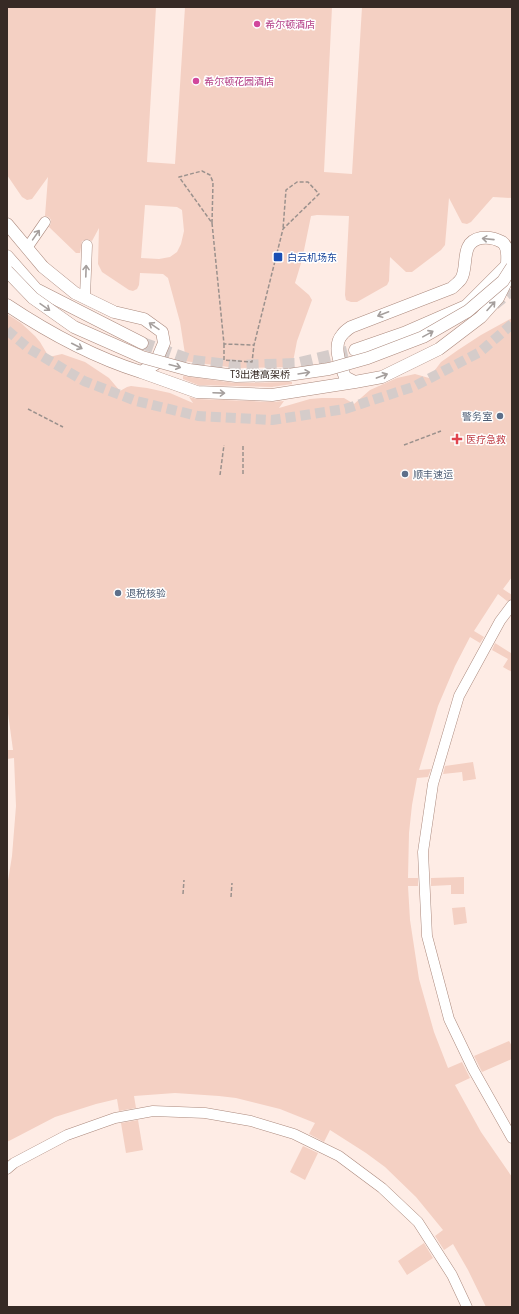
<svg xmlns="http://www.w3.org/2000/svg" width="519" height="1314" font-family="'Roboto Condensed','Noto Sans SC',sans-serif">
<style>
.built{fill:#feece5}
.building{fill:#f4d0c3;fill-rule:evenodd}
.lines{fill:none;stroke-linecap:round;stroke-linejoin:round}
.minor-tunnel{stroke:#d5ccca;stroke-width:10;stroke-dasharray:10 5;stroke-linecap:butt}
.major-tunnel{stroke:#d5ccca;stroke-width:12;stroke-dasharray:12 6;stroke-linecap:butt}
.minor-casing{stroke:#ab897d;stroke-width:11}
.major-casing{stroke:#ab897d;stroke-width:13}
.path{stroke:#9b918d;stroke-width:1.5;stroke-dasharray:4 2;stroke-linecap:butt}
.minor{stroke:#fff;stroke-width:10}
.major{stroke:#fff;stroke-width:12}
.major-bridge-casing{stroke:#ab897d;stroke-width:13;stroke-linecap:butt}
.major-bridge{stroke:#fff;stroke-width:12}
.oneway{stroke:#a59f9d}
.hotel-dot{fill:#d1479c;stroke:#fff;stroke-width:1.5}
.transit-dot{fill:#1a4fb4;stroke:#fff;stroke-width:1.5}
.service-dot{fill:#5c6f8a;stroke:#fff;stroke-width:1.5}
.health-dot{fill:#e0444e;stroke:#fff;stroke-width:1.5}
.labels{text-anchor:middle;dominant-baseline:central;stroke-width:3;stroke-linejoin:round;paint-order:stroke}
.hotel-label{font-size:10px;fill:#b23c85;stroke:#fff;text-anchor:start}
.transit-label{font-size:10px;fill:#164399;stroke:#fff;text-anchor:start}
.street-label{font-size:10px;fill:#372a25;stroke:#fff}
.service-label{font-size:10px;fill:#4e5e75;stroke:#fff;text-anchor:start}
.health-label{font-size:10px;fill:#be3a42;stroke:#fff;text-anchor:start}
</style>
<rect width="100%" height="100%" fill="#fdf5f3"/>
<path class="built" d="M7,7H512V1307H7Z"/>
<path class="building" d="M7,7H156L147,162L175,164L185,7H332L324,172L352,174L362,7H512V198L493,197L471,222L467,224L462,223L449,198L445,245L441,250L412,272H406L390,257L389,281L387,285L357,302H351L346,300L345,295L349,216L317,215L311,216L302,260L295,283L309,295L312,300L297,341L292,367L236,368L184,361L185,354L180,322L168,278L163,274L140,273L139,285L137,289L133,291L129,290L102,272L98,264L99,228L92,241L87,239L82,241L80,253H76L49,227L51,223V220L49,217L45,216L48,177L32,199L27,200L22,197L7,175ZM145,205L177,207L182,210L184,231L181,244L177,252L170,257L159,259L141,258Z
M7,314L21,323L35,336L40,342L49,357L62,354L85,362L109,378L120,391L127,387L131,386L147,388L170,393L193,403L189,397L197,399L272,402L284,401L279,408L310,399L322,398H344L354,404L370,390L397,378L415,374L429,378L441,362L458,350L481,335L512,318V577L503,589L512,595V599L507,601L498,594L487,611L474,631L484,637L480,643L470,637L455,666L438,706L419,770L431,769L428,777L417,778L412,805L409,833L408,878H418V886H408L410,920L419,979L434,1032L448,1068L462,1062L470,1078L455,1085L481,1132L512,1177V1307H486L468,1270L453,1244L444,1250L435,1236L443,1230L416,1197L385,1167L366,1153L330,1130L324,1142L309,1134L315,1123L280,1109L236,1098L219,1096L175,1093L134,1096L136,1108L119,1111L117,1099L96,1104L55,1117L7,1142V887L12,856L16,806L14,758L7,759V750H13L7,706Z
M183,376L235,383L292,382V384L272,387L198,385L183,379Z
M495,643L511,653L512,651V672L503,667L508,659L492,650Z
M473,762L476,779L463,781L462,772L443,774L445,766Z
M464,877V894H451V885L431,886V878Z
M465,907L467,923L454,925L452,908Z
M509,1041L512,1046V1059L482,1072L474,1056Z
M138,1120L143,1150L126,1153L121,1123Z
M303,1146L318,1153L305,1180L290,1172Z
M424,1243L433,1258L407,1275L398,1261Z"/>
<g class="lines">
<path class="minor-tunnel" d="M495,305L512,291
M7,330L28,348L84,381L136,401L198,416L272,420L345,409L413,387L480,352L512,324"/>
<path class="major-tunnel" d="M142,343L193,361L236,366L295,364L355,350"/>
<defs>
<path id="minor" d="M27,248L45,222
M85,297L87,245
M512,605L500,621L459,696L433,784L423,852L427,936L449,1019L473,1069L512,1138
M7,1169L14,1163L67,1135L115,1118L153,1111L205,1113L251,1121L294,1134L339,1156L382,1188L418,1222L452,1275L467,1307"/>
<path id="major" d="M7,224L43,267L75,293L114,312L144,319L162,332L164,343L155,364L141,372C93,357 49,333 7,305
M7,256L36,289L142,343
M507,265C507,257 509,247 502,242C495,238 488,237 481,238C459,242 469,267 461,279C459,282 455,285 452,288L351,327C348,329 344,332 342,335C332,346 341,366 345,377L355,382L382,377L439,349L481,317L498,298L509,276
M355,350L404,333L466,306L507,265L510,258
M141,372L197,392L272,395L355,382"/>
</defs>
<use href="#minor" class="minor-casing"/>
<use href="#major" class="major-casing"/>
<path class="path" d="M212,223L213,182L210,175L202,171L179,177L212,223L224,344L254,345L283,229L319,194L308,182H297L286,190L283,229
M224,344V360L252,362L254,345
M28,409L63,427
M404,445L441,431
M243,446V476
M220,475L224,445
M183,894L184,880
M231,897L232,883"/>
<use href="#minor" class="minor"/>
<use href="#major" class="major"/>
<defs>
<path id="major-bridge" d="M7,271L33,298L74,327L142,357L189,370L236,376L288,375L329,369L368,358L423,337L468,311L503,281L512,267"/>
</defs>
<use href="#major-bridge" class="major-bridge-casing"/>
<use href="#major-bridge" class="major-bridge"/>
</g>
<defs><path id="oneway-shaft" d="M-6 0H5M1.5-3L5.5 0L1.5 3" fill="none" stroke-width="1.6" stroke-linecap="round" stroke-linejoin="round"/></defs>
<g class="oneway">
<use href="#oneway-shaft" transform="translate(36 235) rotate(-55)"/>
<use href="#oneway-shaft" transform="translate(488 239) rotate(-174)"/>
<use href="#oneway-shaft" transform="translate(86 271) rotate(-88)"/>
<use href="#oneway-shaft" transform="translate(491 306) rotate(-48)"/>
<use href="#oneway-shaft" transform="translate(45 307) rotate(35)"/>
<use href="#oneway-shaft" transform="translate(383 314) rotate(159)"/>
<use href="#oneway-shaft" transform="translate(154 326) rotate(-146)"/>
<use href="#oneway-shaft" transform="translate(428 334) rotate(-29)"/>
<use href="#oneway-shaft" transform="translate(77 346) rotate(27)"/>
<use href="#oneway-shaft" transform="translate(175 366) rotate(15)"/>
<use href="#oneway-shaft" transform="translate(304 373) rotate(-9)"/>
<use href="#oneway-shaft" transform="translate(382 376) rotate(-20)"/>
<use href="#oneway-shaft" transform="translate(219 393) rotate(2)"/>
</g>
<g class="hotel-dot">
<circle cx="257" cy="24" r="4"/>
<circle cx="196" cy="81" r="4"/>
</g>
<rect class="transit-dot" x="273" y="252" width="10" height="10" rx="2"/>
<g class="service-dot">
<circle cx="500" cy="416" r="4"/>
<circle cx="405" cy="474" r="4"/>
<circle cx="118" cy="593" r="4"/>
</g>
<path class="health-dot" d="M455 433h4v4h4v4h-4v4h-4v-4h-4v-4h4z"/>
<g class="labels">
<g class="hotel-label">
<text x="265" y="24">希尔顿酒店</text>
<text x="204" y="81">希尔顿花园酒店</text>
</g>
<g class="transit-label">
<text x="287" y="257">白云机场东</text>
</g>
<g class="street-label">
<text x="260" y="374">T3出港高架桥</text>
</g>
<g class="service-label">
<text x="492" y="416" text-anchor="end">警务室</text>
<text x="413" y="474">顺丰速运</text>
<text x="126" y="593">退税核验</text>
</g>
<g class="health-label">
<text x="466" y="439">医疗急救</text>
</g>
</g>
<rect width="519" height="1314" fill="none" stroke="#372a25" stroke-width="16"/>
</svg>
